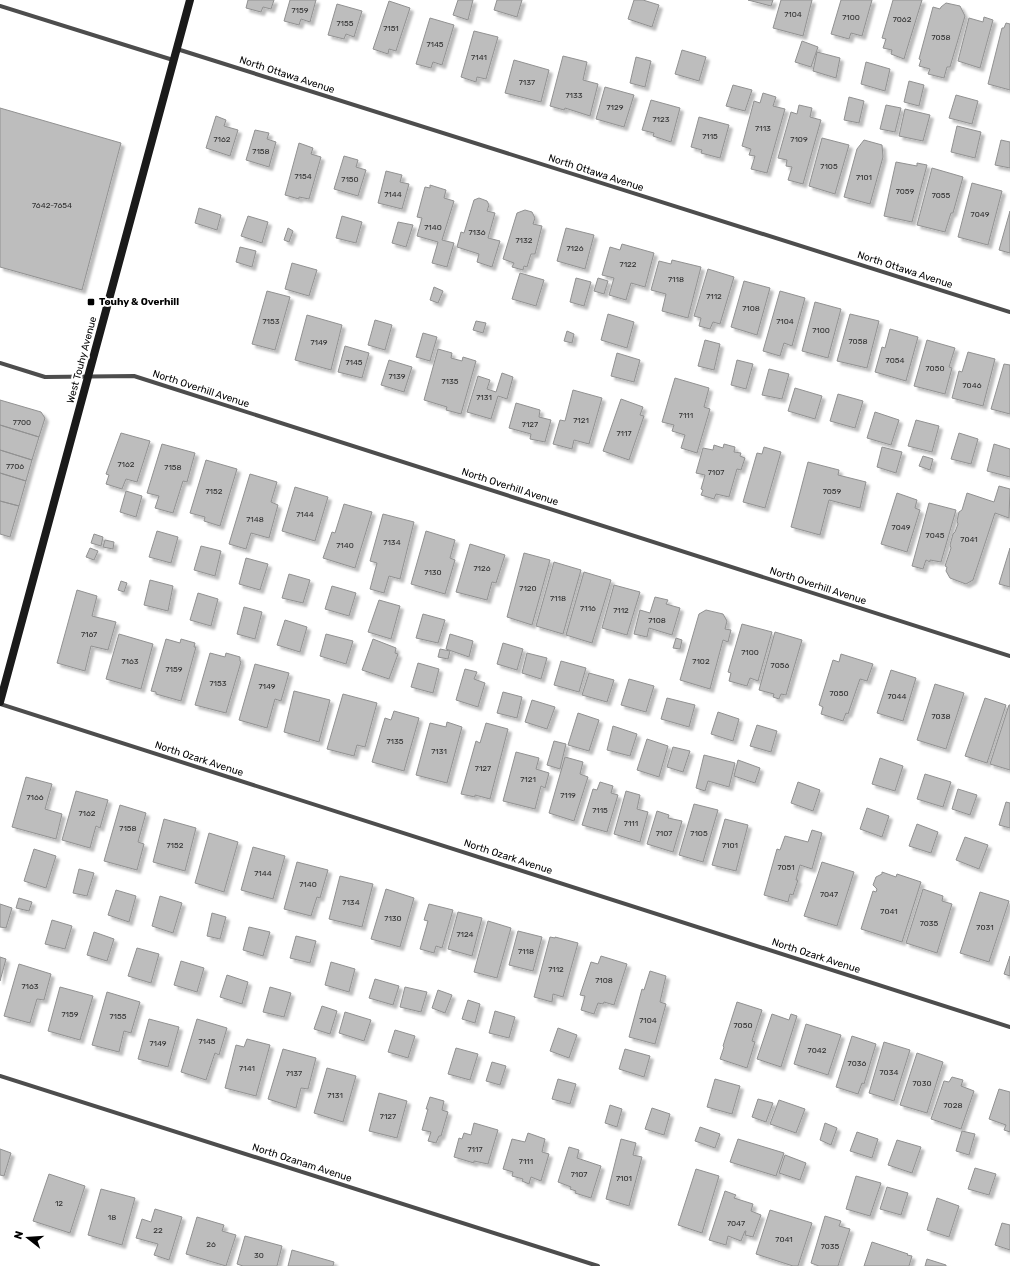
<svg xmlns="http://www.w3.org/2000/svg" width="1010" height="1266" font-family="Rubik,sans-serif">
<style>
.building{fill:#bdbdbd;stroke:#919191;filter:url(#shadow)}
.lines{fill:none;stroke-linecap:round;stroke-linejoin:round}
.minor{stroke:#4d4d4d;stroke-width:4}
.secondary{stroke:#1a1a1a;stroke-width:8}
.poi-dot{fill:#000;stroke:#fff;stroke-width:1.5}
.labels{text-anchor:middle;dominant-baseline:central;stroke-width:4;stroke-linejoin:round;paint-order:stroke}
.number-label{font-size:8px;fill:#2f2f2f}
.street-label{font-size:10px;fill:#000;stroke:#fff}
.poi-label{font-size:10px;font-weight:bold;fill:#000;stroke:#fff;text-anchor:start}
</style>
<defs>
<filter id="shadow"><feDropShadow dx="3.5" dy="3.5" stdDeviation="1" flood-color="#0004"/></filter>
</defs>
<rect width="100%" height="100%" fill="#fff"/>
<path class="building" d="M248,0H274L271,9L263,7L261,12L246,8Z
M290,0H316L310,22L301,19L299,25L284,21Z
M458,0H473L468,20L453,15Z
M497,0H522L517,17L494,10Z
M634,0H643L659,5L652,27L628,19Z
M748,0H773L771,6Z
M781,0H812L803,36L773,28Z
M841,0H872L862,36L851,33L849,39L831,34Z
M893,0H922L904,59L891,54L892,50L883,48L886,39L882,38Z
M389,1L410,8L396,51L389,49L388,54L373,49Z
M946,3L960,6L965,16L950,67H947L944,78L928,74L930,69L919,66L921,60L919,59L933,7L940,9L941,7Z
M337,4L362,11L354,37L346,34L344,39L328,35Z
M984,17L993,20L980,68L958,61L969,18L983,22Z
M430,18L454,25L442,65L433,62L431,68L416,64Z
M1006,23L1010,24V90L988,84L1002,28H1004Z
M474,31L498,37L486,79L477,77L476,82L461,77Z
M802,41L818,47L811,67L795,62Z
M682,50L706,57L699,81L675,74Z
M817,52L840,58L836,78L813,71Z
M563,56L587,62L583,80L598,84L590,116L565,108L564,110L550,106Z
M636,57L651,61L645,87L630,83Z
M514,60L549,70L541,102L505,93Z
M866,62L890,69L885,91L861,84Z
M909,81L924,85L919,106L904,102Z
M733,85L752,90L745,111L726,106Z
M605,87L634,95L624,127L596,119Z
M763,93L776,97L773,106L785,109L767,173L751,169L755,156L749,155L751,149L742,146L754,101L760,103Z
M956,95L978,101L972,124L949,118Z
M849,97L864,101L859,123L844,120Z
M651,100L680,108L671,142L653,136L654,133L642,130Z
M799,105L812,108L810,117L821,120L803,184L788,180L792,167L786,166L787,160L778,158L791,112L797,114Z
M886,105L901,108L895,132L880,129Z
M0,108L121,143L82,290L0,267Z
M905,109L930,115L923,141L899,136Z
M216,116L226,120L224,126L238,130L230,156L206,148Z
M699,117L729,125L720,158L701,153L702,150L691,147Z
M957,126L981,132L975,158L951,152Z
M255,130L269,133L267,139L276,142L269,167L246,160Z
M822,138L849,145L835,194L809,186Z
M864,140L882,145L883,157L870,204L844,197L857,149Z
M1001,140L1010,142V168L995,165Z
M299,143L313,148L311,154L321,157L309,199L299,197V199L285,195Z
M344,156L358,160L356,167L366,170L358,196L334,189Z
M896,162L917,166V163L927,165L912,222L884,216Z
M932,168L963,177L953,213H951L945,232L917,225Z
M386,171L402,175L400,182L409,184L402,209L378,203Z
M972,183L1002,191L988,245L958,237Z
M430,185L446,190L444,198L454,201L442,240L454,243L447,267L432,263L438,242L417,236L422,218L417,217L425,187L430,188Z
M479,198L487,201L489,205L487,211L495,213L488,238L500,241L492,267L477,262L479,254L457,247L461,232L464,233L474,200Z
M199,208L221,215L217,230L195,223Z
M525,210L532,212L535,218L533,224L542,226L535,254H531L527,267L524,266L523,270L512,267L514,263L503,259L517,213Z
M1010,211V253L999,250Z
M248,216L268,222L262,243L241,236Z
M342,216L362,222L356,243L336,238Z
M398,222L413,225L406,247L392,243Z
M288,228L293,231L289,242L284,240Z
M566,228L594,235L585,269L557,261Z
M622,244L654,253L645,287L631,283L626,300L609,295L614,278L602,275L610,247L620,250Z
M240,247L256,251L252,267L236,262Z
M672,260L701,267L688,318L662,311L666,294L651,290L659,261L671,264Z
M292,263L317,270L309,296L285,289Z
M708,269L734,277L720,324L713,322L710,329L699,326L701,318L694,316Z
M520,273L544,280L536,306L512,299Z
M576,278L591,282L584,306L570,302Z
M598,278L608,281L604,294L594,291Z
M744,281L770,288L757,335L731,327Z
M434,287L443,291L438,303L430,300Z
M267,291L290,297L275,350L252,344Z
M780,291L805,298L792,346L784,343L780,356L763,351Z
M815,302L841,309L828,358L802,351Z
M608,314L634,322L627,348L601,340Z
M850,314L879,321L867,368L837,361Z
M307,315L342,325L331,370L295,360Z
M375,320L392,325L385,350L368,345Z
M476,321L486,323L483,333L473,330Z
M890,329L918,337L906,381L875,372L882,347L885,348Z
M567,331L574,334L572,343L564,341Z
M423,333L437,337L430,361L416,357Z
M705,340L720,344L714,370L698,366Z
M927,340L955,348L949,367L952,368L945,394L914,386Z
M345,346L369,353L362,378L338,372Z
M438,349L452,353L451,358L462,361L463,357L476,361L461,414L446,410L447,407L424,400Z
M968,352L995,359L983,406L952,398L959,371L962,372Z
M617,353L640,360L634,382L611,376Z
M389,360L412,367L404,392L381,385Z
M737,360L753,364L746,389L731,385Z
M1004,364L1010,365V414L991,409Z
M769,369L789,374L782,399L762,395Z
M502,373L513,377L507,399L498,396L491,419L467,412L478,376L490,380L487,389L496,392Z
M675,378L709,388L704,407L710,409L697,453L681,448L685,435L672,431L674,425L662,422Z
M795,388L822,396L815,419L788,411Z
M573,390L602,398L589,444L574,440L572,449L553,444L560,420L565,421Z
M838,394L863,401L855,428L830,421Z
M621,399L643,407L640,415L644,416L629,460L603,451Z
M0,400L41,412L45,418L39,437L0,425Z
M516,403L540,410L539,417L551,420L545,442L530,439L531,434L509,428Z
M875,412L899,420L891,445L867,438Z
M916,420L939,426L932,452L908,446Z
M0,425L39,437L32,460L0,450Z
M121,433L150,441L137,482L126,479L122,489L106,484L109,475L106,474Z
M959,433L978,439L971,464L951,459Z
M162,444L195,453L187,482L183,481L173,513L155,508L159,496L147,493Z
M724,444L735,447L734,452L741,453L740,456L745,458L741,470L737,469L729,497L716,494L714,499L701,495L703,490L701,489L705,475L696,473L703,448L713,450L714,445L723,448Z
M994,444L1010,449V477L987,471Z
M764,447L781,452L765,508L743,502L757,453L762,454Z
M882,447L902,452L896,473L877,467Z
M0,450L32,460L26,481L0,473Z
M923,456L933,459L930,470L919,466Z
M206,460L237,469L220,526L204,521L205,517L190,513Z
M808,462L839,470L838,475L866,482L860,508L829,500L820,535L791,527Z
M0,473L26,481L19,506L0,501Z
M250,474L277,482L271,502L278,505L269,538L251,533L246,549L229,544Z
M999,486L1010,489L1009,518L995,513L973,580L966,584L950,578L946,571L947,567L945,566L951,548L950,545L953,534L955,532L958,524L957,521L959,512L962,510L967,493L994,502Z
M295,487L328,497L315,541L282,531Z
M126,491L142,496L136,517L120,512Z
M897,493L917,500L915,508L920,510L907,552L881,544Z
M0,501L19,506L10,537L0,534Z
M929,503L956,510L941,562L930,560V562L926,560L923,569L912,566Z
M344,504L372,512L355,568L323,558L332,532L335,533Z
M383,514L414,522L400,579L389,576L384,593L370,589L377,563L370,561Z
M157,531L178,537L171,563L149,557Z
M426,531L455,540L450,558L455,560L445,594L411,584Z
M94,534L103,537L101,546L91,543Z
M105,540L114,542L113,549L103,547Z
M470,544L505,555L496,583L492,582L487,600L456,592Z
M201,546L221,551L215,576L194,570Z
M90,548L98,551L94,560L86,557Z
M1010,548V587L999,584Z
M524,553L550,560L532,625L507,617Z
M246,558L268,564L260,590L239,584Z
M554,562L581,570L563,634L536,626Z
M584,572L611,580L592,643L566,635Z
M289,574L310,580L303,603L282,598Z
M150,580L173,586L168,611L144,605Z
M121,581L127,583L124,592L118,590Z
M614,585L640,592L627,635L602,628Z
M332,586L356,593L349,616L325,609Z
M77,590L97,596L92,616L116,622L108,650L91,646L85,671L57,663Z
M198,593L218,599L211,626L190,620Z
M655,597L668,600L666,604L680,608L672,635L649,628L647,637L634,634L640,610L650,613Z
M379,600L400,606L391,639L368,632Z
M244,607L262,612L255,639L237,634Z
M706,610L723,614L727,621L725,629L731,630L728,642L723,640L710,689L680,680L699,614Z
M423,614L445,620L438,643L416,638Z
M285,620L307,627L300,652L277,645Z
M742,624L772,632L758,681L750,678L747,686L729,681L731,673L728,672Z
M775,632L802,640L786,695L781,694L779,699L773,697L774,694L759,690Z
M119,634L153,644L141,689L106,679Z
M326,634L353,641L346,664L320,656Z
M450,634L473,641L469,657L446,649Z
M676,638L682,640L680,649L673,648Z
M166,639L180,643L181,639L195,643L194,647H196L181,701L156,694V692L151,691Z
M373,639L396,648L395,653L398,654L389,679L362,670Z
M503,643L523,649L517,670L497,664Z
M440,649L450,651L448,659L438,657Z
M210,653L225,657L226,653L240,657V661L241,662L226,713L195,705Z
M527,653L547,658L541,679L522,673Z
M841,654L873,664L867,681L860,679L848,714L846,713L843,721L821,714L823,707L819,705L833,660L839,662Z
M561,661L586,668L579,692L554,685Z
M418,663L439,669L433,693L411,687Z
M255,664L289,673L281,701L275,699L267,728L239,720Z
M465,669L477,672L474,679L485,683L478,707L456,700Z
M891,670L916,678L903,721L877,713Z
M589,673L614,680L607,702L582,695Z
M629,679L654,686L646,712L621,705Z
M935,684L964,693L946,749L917,740Z
M294,691L330,700L319,742L284,732Z
M503,692L522,697L517,718L497,713Z
M343,694L377,703L365,747L357,745L354,756L327,749Z
M667,698L695,705L689,727L661,719Z
M985,698L1006,705L987,763L965,756Z
M532,700L555,707L547,729L525,722Z
M1009,705H1010V770L990,764Z
M394,711L419,718L404,771L372,762L385,718L391,720Z
M718,712L739,719L733,741L711,734Z
M578,713L599,720L589,751L568,745Z
M447,722L462,727L447,783L416,775L430,723L446,727Z
M486,723L508,729L490,799L475,795V797L461,794L476,741L480,743Z
M757,725L777,731L771,752L750,746Z
M613,726L637,734L630,756L607,750Z
M647,739L668,746L659,777L637,770Z
M554,741L566,744L560,769L547,765Z
M673,747L690,751L683,772L667,767Z
M516,752L539,758L536,769L549,773L545,788L541,786L535,809L503,801Z
M704,755L735,763L729,787L708,781L705,791L696,788Z
M565,757L583,762L580,774L588,777L574,821L549,813Z
M880,758L903,766L895,791L872,784Z
M738,760L760,768L755,783L734,776Z
M925,774L951,782L943,807L917,799Z
M26,777L52,784L45,809L62,814L56,839L12,827Z
M600,782L613,786L611,793L618,795L607,832L582,825L593,789L597,790Z
M798,782L820,790L813,811L791,803Z
M958,789L977,795L970,815L952,809Z
M76,791L108,800L100,828L96,826L90,848L62,840Z
M626,791L640,795L637,809L648,812L640,842L614,834Z
M1006,802L1010,803V828L999,825Z
M694,804L718,810L703,862L679,855Z
M120,805L146,813L138,842L144,844L137,870L104,861Z
M867,808L889,816L882,837L860,829Z
M657,811L669,815L668,818L682,821L673,852L647,844Z
M164,819L196,828L185,871L153,862Z
M725,819L748,825L736,871L712,865Z
M917,824L938,832L931,853L909,846Z
M812,830L822,833L812,869L800,865L796,880H798L793,895L790,894L788,902L764,895L777,849L780,850L785,836L808,842Z
M209,833L238,842L224,892L195,883Z
M965,837L988,845L979,869L956,860Z
M253,847L285,856L273,899L241,890Z
M34,849L56,856L46,888L24,881Z
M297,862L328,870L320,898L317,897L311,916L284,909Z
M822,862L854,872L837,926L804,916Z
M79,869L94,873L87,896L73,893Z
M882,872L896,877L897,874L921,882L902,942L861,929L873,891L876,892L877,889L873,885L876,877L882,874Z
M340,876L373,884L362,927L329,919Z
M386,889L414,898L400,947L371,939Z
M923,889L943,896L942,901L952,904L937,953L906,943Z
M116,890L136,896L129,922L108,915Z
M980,892L1009,901L989,962L960,953Z
M160,896L182,903L173,933L152,926Z
M19,898L32,902L29,911L16,908Z
M0,904L12,908L6,928L0,927Z
M429,904L453,910L442,948L436,946L434,953L420,949L428,921L424,920Z
M458,912L482,918L472,956L448,949Z
M212,913L226,917L220,939L207,936Z
M52,920L72,926L65,949L45,944Z
M488,921L511,928L497,978L474,972Z
M249,927L270,932L263,956L243,950Z
M518,931L542,937L533,971L509,965Z
M94,932L114,939L107,961L87,955Z
M296,936L316,941L310,963L290,958Z
M550,937L555,938V937L578,943L563,997L553,994L552,1002L534,997Z
M137,948L159,954L151,983L128,976Z
M601,956L627,964L614,1005L604,1002L603,1004L598,1003L594,1014L581,1010L585,996L580,995L591,962L598,964Z
M1010,956V976L1004,974Z
M0,957L6,959L0,981Z
M181,961L204,968L197,992L174,985Z
M331,962L355,969L349,992L325,985Z
M19,964L51,974L44,1000L37,999L30,1023L4,1016Z
M650,971L666,976L660,1002L666,1004L655,1044L629,1037L642,989L644,990Z
M227,975L248,982L242,1004L220,997Z
M375,979L399,986L393,1005L369,998Z
M60,987L93,996L80,1040L48,1031Z
M270,987L291,993L284,1017L263,1012Z
M405,987L427,992L421,1012L400,1007Z
M438,990L452,995L445,1013L432,1008Z
M107,992L140,1002L131,1033L124,1031L119,1052L92,1045Z
M468,1000L480,1004L475,1023L462,1019Z
M737,1002L762,1010L752,1041L755,1042L747,1068L720,1059L724,1047L723,1046Z
M322,1006L337,1011L330,1034L314,1029Z
M495,1011L515,1017L509,1038L489,1033Z
M345,1012L371,1020L364,1041L339,1033Z
M772,1014L789,1020L791,1014L797,1016L781,1067L757,1059Z
M149,1019L179,1027L168,1067L138,1059Z
M197,1019L227,1028L219,1055L215,1053L206,1080L181,1072Z
M806,1024L841,1035L828,1075L794,1064Z
M558,1028L577,1035L569,1058L550,1051Z
M395,1030L415,1036L408,1058L388,1052Z
M852,1036L876,1044L864,1084L862,1083L858,1094L836,1087Z
M247,1039L270,1045L256,1096L225,1088L236,1045L244,1047Z
M884,1042L910,1050L894,1101L869,1093Z
M456,1048L478,1054L470,1080L448,1074Z
M283,1049L316,1058L308,1089L301,1088L296,1108L268,1099Z
M625,1049L650,1056L644,1077L619,1069Z
M917,1053L943,1062L927,1113L900,1105Z
M492,1062L506,1066L500,1085L486,1081Z
M327,1068L356,1076L343,1122L314,1113Z
M952,1077L963,1080L961,1086L974,1091L961,1129L931,1119L944,1081L949,1082Z
M558,1079L576,1084L570,1104L552,1099Z
M715,1079L740,1086L732,1114L707,1107Z
M999,1089L1010,1092V1132L1004,1130L1006,1125L989,1119Z
M379,1093L407,1101L397,1138L369,1131Z
M430,1097L444,1101L442,1110L448,1112L441,1136H439L436,1143L428,1141L431,1132L422,1130L428,1109H426Z
M758,1099L773,1103L766,1122L752,1117Z
M779,1100L805,1109L796,1133L770,1124Z
M610,1105L622,1109L617,1127L605,1123Z
M652,1108L670,1114L664,1135L645,1129Z
M474,1123L498,1130L488,1164L474,1161V1163L454,1157L459,1138L462,1139L464,1133L471,1135Z
M825,1123L837,1128L831,1145L820,1140Z
M700,1127L720,1134L715,1148L695,1141Z
M962,1131L975,1134L969,1155L956,1151Z
M857,1132L878,1139L872,1158L850,1151Z
M528,1133L545,1139L542,1152L549,1154L541,1181L531,1177L529,1184L522,1181L523,1179L512,1176L513,1172L503,1169L512,1139L525,1142Z
M621,1139L636,1143L633,1155L642,1157L629,1206L606,1199Z
M738,1139L784,1153L776,1176L730,1162Z
M897,1140L921,1147L912,1173L888,1165Z
M569,1147L579,1150L577,1158L601,1166L591,1198L575,1193L576,1191L570,1189L571,1187L558,1182Z
M0,1149L11,1153L4,1176L0,1175Z
M785,1155L806,1163L800,1180L779,1173Z
M975,1168L996,1174L989,1195L968,1189Z
M696,1169L719,1176L702,1233L678,1225Z
M49,1174L85,1186L70,1233L33,1221Z
M856,1176L881,1183L870,1216L846,1209Z
M887,1187L908,1193L901,1215L880,1209Z
M101,1189L135,1198L122,1245L88,1235Z
M725,1191L736,1195L734,1198L753,1204L751,1211L761,1215L753,1237L745,1235L746,1231H745L741,1241L728,1236L726,1245L709,1240Z
M937,1198L959,1206L949,1237L927,1230Z
M155,1209L182,1217L169,1260L154,1255L158,1244L136,1238L142,1219L151,1222Z
M770,1210L812,1223L798,1266H793L756,1254Z
M825,1216L841,1221L839,1226L850,1229L838,1266H819L811,1263Z
M197,1217L224,1225L222,1231L236,1235L226,1266L186,1254Z
M1002,1223L1010,1225V1250L995,1245Z
M245,1236L282,1246L277,1266H243L237,1264Z
M872,1242L908,1254L907,1255L912,1256L909,1266H864Z
M292,1250L334,1262L333,1266H288Z
M927,1259L946,1265V1266H925Z"/>
<g class="lines">
<path class="minor" d="M0,6L173,60
M177,49L1010,312
M0,363L45,377L134,376L1010,656
M0,704L1010,1027
M0,1076L598,1266"/>
<path class="secondary" d="M0,702L190,0"/>
</g>
<rect class="poi-dot" x="87" y="298" width="8" height="8" rx="2"/>
<g class="labels">
<g class="number-label">
<text x="300" y="10">7159</text>
<text x="793" y="14">7104</text>
<text x="851" y="17">7100</text>
<text x="902" y="19">7062</text>
<text x="345" y="23">7155</text>
<text x="391" y="28">7151</text>
<text x="941" y="37">7058</text>
<text x="435" y="44">7145</text>
<text x="479" y="57">7141</text>
<text x="527" y="82">7137</text>
<text x="574" y="95">7133</text>
<text x="615" y="107">7129</text>
<text x="661" y="119">7123</text>
<text x="763" y="128">7113</text>
<text x="710" y="136">7115</text>
<text x="222" y="139">7162</text>
<text x="799" y="139">7109</text>
<text x="261" y="151">7158</text>
<text x="829" y="166">7105</text>
<text x="303" y="176">7154</text>
<text x="864" y="177">7101</text>
<text x="350" y="179">7150</text>
<text x="905" y="191">7059</text>
<text x="393" y="194">7144</text>
<text x="941" y="195">7055</text>
<text x="52" y="205">7642-7654</text>
<text x="980" y="214">7049</text>
<text x="433" y="227">7140</text>
<text x="477" y="232">7136</text>
<text x="524" y="240">7132</text>
<text x="575" y="248">7126</text>
<text x="628" y="264">7122</text>
<text x="676" y="279">7118</text>
<text x="714" y="296">7112</text>
<text x="751" y="308">7108</text>
<text x="271" y="321">7153</text>
<text x="785" y="321">7104</text>
<text x="821" y="330">7100</text>
<text x="858" y="341">7058</text>
<text x="319" y="342">7149</text>
<text x="895" y="360">7054</text>
<text x="354" y="362">7145</text>
<text x="935" y="368">7050</text>
<text x="397" y="376">7139</text>
<text x="450" y="381">7135</text>
<text x="972" y="385">7046</text>
<text x="484" y="397">7131</text>
<text x="686" y="415">7111</text>
<text x="581" y="420">7121</text>
<text x="22" y="422">7700</text>
<text x="530" y="424">7127</text>
<text x="624" y="433">7117</text>
<text x="126" y="464">7162</text>
<text x="15" y="466">7706</text>
<text x="173" y="467">7158</text>
<text x="716" y="472">7107</text>
<text x="214" y="491">7152</text>
<text x="832" y="491">7059</text>
<text x="305" y="514">7144</text>
<text x="255" y="519">7148</text>
<text x="901" y="527">7049</text>
<text x="935" y="535">7045</text>
<text x="969" y="539">7041</text>
<text x="392" y="542">7134</text>
<text x="345" y="545">7140</text>
<text x="482" y="568">7126</text>
<text x="433" y="572">7130</text>
<text x="528" y="588">7120</text>
<text x="558" y="598">7118</text>
<text x="588" y="608">7116</text>
<text x="621" y="610">7112</text>
<text x="657" y="620">7108</text>
<text x="89" y="634">7167</text>
<text x="750" y="652">7100</text>
<text x="130" y="661">7163</text>
<text x="701" y="661">7102</text>
<text x="780" y="665">7056</text>
<text x="174" y="669">7159</text>
<text x="218" y="683">7153</text>
<text x="267" y="686">7149</text>
<text x="839" y="693">7050</text>
<text x="897" y="696">7044</text>
<text x="941" y="716">7038</text>
<text x="395" y="741">7135</text>
<text x="439" y="751">7131</text>
<text x="483" y="768">7127</text>
<text x="528" y="779">7121</text>
<text x="568" y="795">7119</text>
<text x="35" y="797">7166</text>
<text x="600" y="810">7115</text>
<text x="87" y="813">7162</text>
<text x="631" y="823">7111</text>
<text x="128" y="828">7158</text>
<text x="664" y="833">7107</text>
<text x="699" y="833">7105</text>
<text x="175" y="845">7152</text>
<text x="730" y="845">7101</text>
<text x="786" y="867">7051</text>
<text x="263" y="873">7144</text>
<text x="308" y="884">7140</text>
<text x="829" y="894">7047</text>
<text x="351" y="902">7134</text>
<text x="889" y="911">7041</text>
<text x="393" y="918">7130</text>
<text x="929" y="923">7035</text>
<text x="985" y="927">7031</text>
<text x="465" y="934">7124</text>
<text x="526" y="951">7118</text>
<text x="556" y="969">7112</text>
<text x="604" y="980">7108</text>
<text x="30" y="986">7163</text>
<text x="70" y="1014">7159</text>
<text x="118" y="1016">7155</text>
<text x="648" y="1020">7104</text>
<text x="743" y="1025">7050</text>
<text x="207" y="1041">7145</text>
<text x="158" y="1043">7149</text>
<text x="817" y="1050">7042</text>
<text x="857" y="1063">7036</text>
<text x="247" y="1068">7141</text>
<text x="889" y="1072">7034</text>
<text x="294" y="1073">7137</text>
<text x="922" y="1083">7030</text>
<text x="335" y="1095">7131</text>
<text x="953" y="1105">7028</text>
<text x="388" y="1116">7127</text>
<text x="475" y="1149">7117</text>
<text x="526" y="1161">7111</text>
<text x="579" y="1174">7107</text>
<text x="624" y="1178">7101</text>
<text x="59" y="1203">12</text>
<text x="112" y="1217">18</text>
<text x="736" y="1223">7047</text>
<text x="158" y="1230">22</text>
<text x="784" y="1239">7041</text>
<text x="211" y="1244">26</text>
<text x="830" y="1246">7035</text>
<text x="259" y="1255">30</text>
</g>
<g class="street-label">
<text transform="translate(287 75) rotate(18)">North Ottawa Avenue</text>
<text transform="translate(596 173) rotate(18)">North Ottawa Avenue</text>
<text transform="translate(905 270) rotate(18)">North Ottawa Avenue</text>
<text transform="translate(82 360) rotate(-75)">West Touhy Avenue</text>
<text transform="translate(201 389) rotate(18)">North Overhill Avenue</text>
<text transform="translate(510 487) rotate(18)">North Overhill Avenue</text>
<text transform="translate(818 586) rotate(18)">North Overhill Avenue</text>
<text transform="translate(199 759) rotate(18)">North Ozark Avenue</text>
<text transform="translate(508 857) rotate(18)">North Ozark Avenue</text>
<text transform="translate(816 956) rotate(18)">North Ozark Avenue</text>
<text transform="translate(302 1163) rotate(18)">North Ozanam Avenue</text>
</g>
<g class="poi-label">
<text x="99" y="302">Touhy &amp; Overhill</text>
</g>
</g>
<g transform="translate(28 1238) rotate(287)" stroke="#ffffff" stroke-width="3" paint-order="stroke">
<path d="M0-3L7 15L0 10L-7 15Z" fill="#000000"/>
<text y="-6" font-size="11" font-weight="bold" text-anchor="middle" fill="#000000">N</text>
</g>
</svg>
